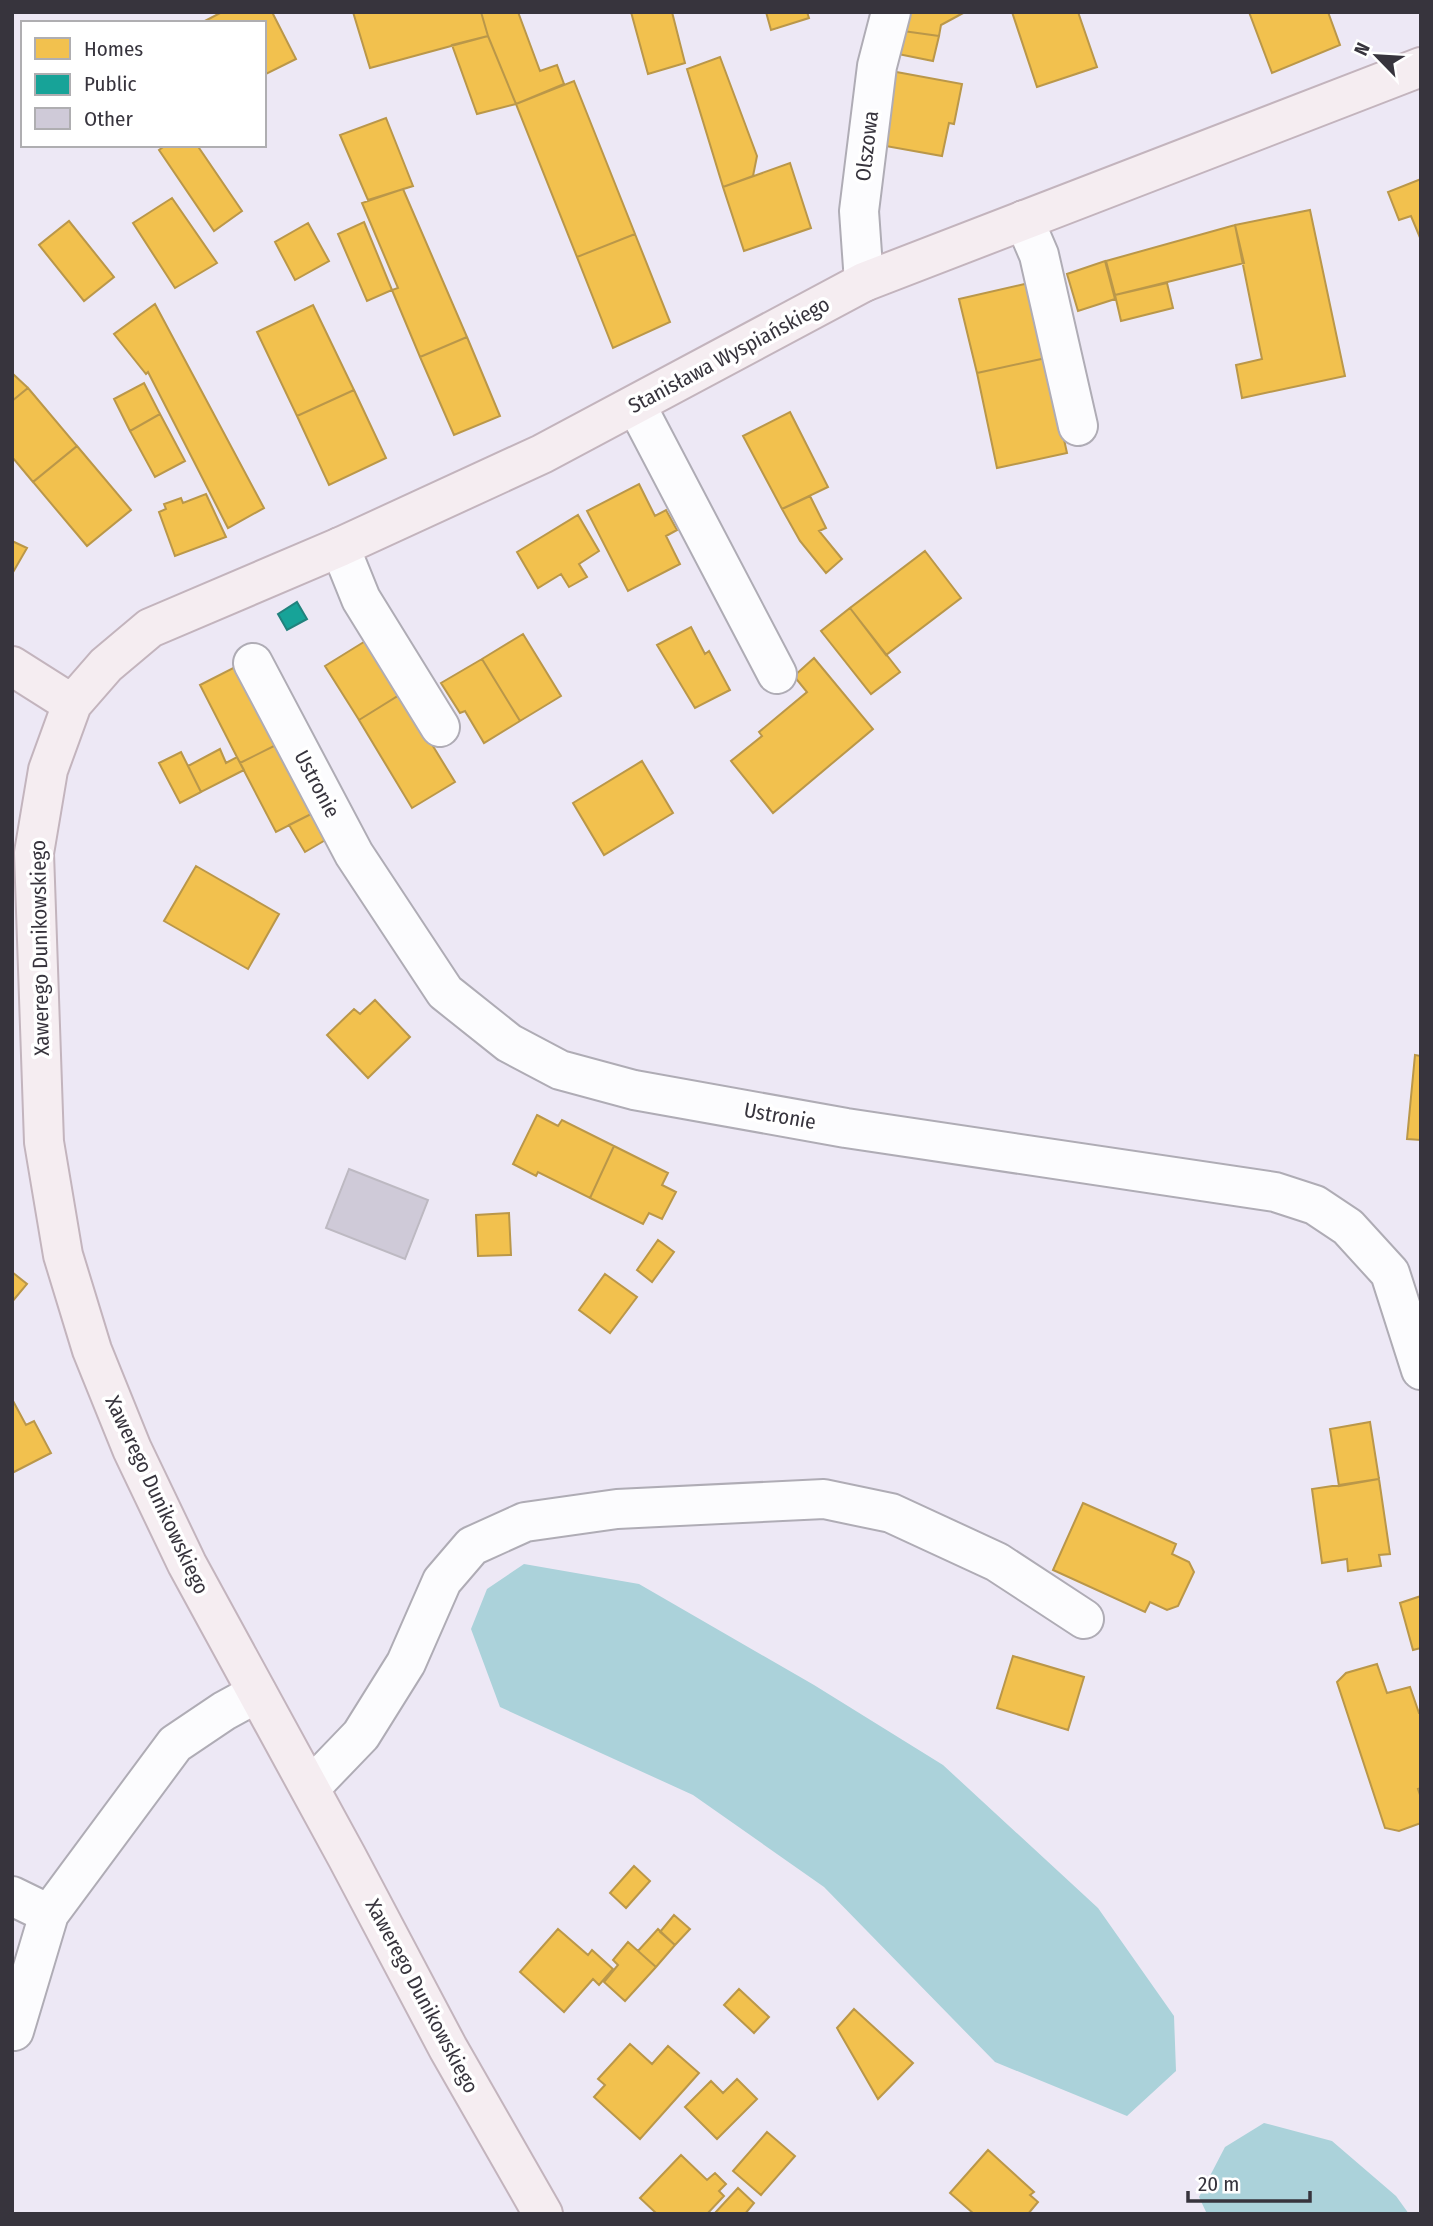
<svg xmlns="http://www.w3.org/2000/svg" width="1433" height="2226" font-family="'Fira Sans Condensed',sans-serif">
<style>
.water{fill:#abd2da}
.homes{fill:#f2c14e;stroke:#ba9749;stroke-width:2}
.public{fill:#17a398;stroke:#21827d;stroke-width:2}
.building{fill:#cfcad8;stroke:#bdb9c2;stroke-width:2}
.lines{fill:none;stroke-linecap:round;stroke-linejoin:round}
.minor-casing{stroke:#afacb5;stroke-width:42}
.major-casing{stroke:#c3b4bd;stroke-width:42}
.minor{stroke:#fcfcfe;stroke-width:38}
.major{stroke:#f5edf1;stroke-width:38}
.labels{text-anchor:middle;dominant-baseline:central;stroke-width:7;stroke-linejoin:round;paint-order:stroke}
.street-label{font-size:21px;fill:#37343d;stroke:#fff}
</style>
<rect width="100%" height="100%" fill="#ede8f5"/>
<path class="water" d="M524,1564L639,1584L814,1685L943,1765L1098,1908L1174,2016L1176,2071L1127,2116L995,2062L824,1887L693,1795L500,1707L471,1629L487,1589Z
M1264,2123L1332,2141L1396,2196L1409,2214H1207L1199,2197L1225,2147Z"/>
<path class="homes" d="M222,12H272L296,59L264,75V23H201Z
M353,12H481L488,36L370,68Z
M481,12H518L540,71L557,65L564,84L516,104L488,36Z
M631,12H672L685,63L648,74Z
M766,12H807L809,18L771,30Z
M907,12H965L941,25L939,36L896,30Z
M1012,12H1078L1097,67L1037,87Z
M1249,12H1328L1340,45L1272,73Z
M896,30L939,36L933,61L893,53Z
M488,36L516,104L477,114L452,45Z
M720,57L757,156L753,176L723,187L687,69Z
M891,71L962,84L954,124L949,123L942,156L880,145Z
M574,81L635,234L577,257L516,104Z
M386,118L413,186L368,200L340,135Z
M166,145H197L242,211L214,231L159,150Z
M790,163L811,228L744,251L723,187Z
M1421,179V240L1411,216L1399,220L1388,192Z
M403,189L467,337L420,357L392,290L398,288L362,203Z
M172,198L217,263L175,288L133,223Z
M1310,210L1345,376L1242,398L1236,365L1262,359L1235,225Z
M69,221L114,277L84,301L39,245Z
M364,222L392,290L367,301L338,234Z
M308,223L329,261L295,280L275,242Z
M1235,225L1244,263L1115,295L1106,261Z
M635,234L670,322L613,348L577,257Z
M1105,261L1115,299L1078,311L1067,274Z
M1029,283L1046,358L977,373L959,299Z
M1167,283L1173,308L1121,321L1115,295Z
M155,304L264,508L228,528L148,372L146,374L114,334Z
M313,305L354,390L297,416L257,332Z
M467,337L500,416L454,435L420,357Z
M1046,358L1067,453L997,468L977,373Z
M12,373L28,388L12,401Z
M144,383L160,414L130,431L114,399Z
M28,388L77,446L33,482L12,457V401Z
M354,390L386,458L329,485L297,416Z
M790,412L828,487L782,509L743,436Z
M160,414L185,461L155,477L130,431Z
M77,446L131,510L87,546L33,482Z
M639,484L655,516L666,510L677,530L666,536L680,564L628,591L587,511Z
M206,494L226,537L175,556L159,512L166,509L164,504L181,498L183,503Z
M810,496L826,528L819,531L842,559L826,573L800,541L782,509Z
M578,515L599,551L579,564L587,577L569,587L561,574L538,588L517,552Z
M12,541L27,548L12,574Z
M925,551L961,598L886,655L850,608Z
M850,608L900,672L871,694L821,631Z
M691,627L705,654L709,651L730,690L695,708L657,645Z
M523,634L561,696L520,721L482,659Z
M367,640L401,694L359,720L325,666Z
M814,658L873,729L773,813L731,761L762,736L759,732L807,692L794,676Z
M482,659L520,721L484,743L465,711L460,713L441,683Z
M243,663L284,741L240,763L200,685Z
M401,694L455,782L412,808L359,720Z
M284,741L319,810L276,832L240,763Z
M220,749L226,763L237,757L244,770L201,792L188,766Z
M181,752L201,792L180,803L159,763Z
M642,761L673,813L604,855L573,803Z
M319,810L334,835L305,852L289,825Z
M196,866L279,914L248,969L164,921Z
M375,1000L410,1037L368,1078L327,1035L354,1009L360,1014Z
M1415,1055L1421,1056V1140L1407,1139Z
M537,1115L558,1126L562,1120L614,1146L590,1198L538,1172L536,1176L513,1164Z
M614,1146L668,1173L662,1185L676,1192L662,1219L649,1213L643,1224L590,1198Z
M509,1213L511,1255L478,1256L476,1215Z
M658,1240L674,1252L652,1282L637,1270Z
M12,1272L27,1284L12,1302Z
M605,1274L637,1297L610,1333L579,1310Z
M12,1399L26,1425L34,1421L51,1453L12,1473Z
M1370,1422L1379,1479L1339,1486L1330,1429Z
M1379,1479L1390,1554L1379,1555L1381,1566L1348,1571L1347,1559L1322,1563L1312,1489Z
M1083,1503L1176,1544L1172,1554L1189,1562L1194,1572L1178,1606L1167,1610L1150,1602L1145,1612L1053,1570Z
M1421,1596V1648L1413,1650L1400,1603Z
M1013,1656L1084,1677L1068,1730L997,1708Z
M1377,1664L1387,1693L1410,1687L1419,1713H1421V1788L1418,1789L1421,1798V1823L1399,1831L1385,1828L1337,1682L1346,1673Z
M634,1866L650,1881L626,1908L610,1893Z
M674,1915L690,1929L675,1945L660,1932Z
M558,1929L588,1955L592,1950L613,1969L599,1985L593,1979L564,2012L520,1972Z
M658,1929L675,1945L656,1967L638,1951Z
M628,1942L656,1967L625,2001L604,1982L618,1965L613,1960Z
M739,1989L769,2017L754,2033L724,2005Z
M854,2009L913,2063L878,2099L837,2028Z
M630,2044L652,2064L668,2046L699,2073L640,2139L594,2097L605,2085L598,2079Z
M737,2079L757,2099L717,2139L685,2107L711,2081L723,2093Z
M767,2132L795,2156L761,2195L733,2171Z
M988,2150L1034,2192L1030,2195L1038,2202L1028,2214H974L950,2193Z
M681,2155L707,2180L715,2173L726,2184L719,2191L724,2196L707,2214H657L640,2198Z
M738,2188L754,2203L745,2214H714Z"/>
<path class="public" d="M297,602L307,619L287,630L278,614Z"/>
<path class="building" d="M349,1169L428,1200L405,1259L326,1228Z"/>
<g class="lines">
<defs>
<path id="minor" d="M1024,220L1039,255L1078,426
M864,282L859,211L877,66L891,12
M636,405L777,674
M340,547L361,599L440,727
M253,663L354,854L445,992L509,1043L560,1070L634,1090L846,1128L1275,1192L1315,1205L1348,1227L1390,1273L1421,1370
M310,1788L361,1735L406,1663L442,1581L472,1546L525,1522L617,1509L824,1499L891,1513L997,1562L1084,1619
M12,1896L49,1914L175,1744L224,1711L257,1693
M14,2031L49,1914"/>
<path id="major" d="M12,666L72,704
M543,2214L448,2048L347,1857L187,1564L132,1449L92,1350L63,1255L44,1142L34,853L48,770L72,704L106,665L150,628L340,547L542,454L864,282L1421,67"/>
</defs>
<use href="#minor" class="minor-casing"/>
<use href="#major" class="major-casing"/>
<use href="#minor" class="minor"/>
<use href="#major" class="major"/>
</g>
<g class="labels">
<g class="street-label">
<text transform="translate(867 146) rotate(-83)">Olszowa</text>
<text transform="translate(729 355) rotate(-28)">Stanisława Wyspiańskiego</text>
<text transform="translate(317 784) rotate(62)">Ustronie</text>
<text transform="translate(40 948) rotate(-91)">Xawerego Dunikowskiego</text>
<text transform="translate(780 1116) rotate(10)">Ustronie</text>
<text transform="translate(157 1495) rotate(65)">Xawerego Dunikowskiego</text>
<text transform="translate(422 1996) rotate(62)">Xawerego Dunikowskiego</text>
</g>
</g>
<rect width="1433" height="2226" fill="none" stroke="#37343d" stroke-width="28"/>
<rect x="21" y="21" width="245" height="126" fill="#ffffff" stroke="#afaeb1" stroke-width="2"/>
<rect x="35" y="38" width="35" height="21" fill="#f2c14e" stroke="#afaeb1" stroke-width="2"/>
<text x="84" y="56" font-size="21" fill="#37343d">Homes</text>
<rect x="35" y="74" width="35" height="21" fill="#17a398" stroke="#afaeb1" stroke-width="2"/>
<text x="84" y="91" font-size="21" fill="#37343d">Public</text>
<rect x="35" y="108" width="35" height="21" fill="#cfcad8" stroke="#afaeb1" stroke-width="2"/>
<text x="84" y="126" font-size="21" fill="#37343d">Other</text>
<g transform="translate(1377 56) rotate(295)" stroke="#ffffff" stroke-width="5" paint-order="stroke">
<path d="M0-5L12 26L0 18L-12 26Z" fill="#37343d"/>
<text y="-10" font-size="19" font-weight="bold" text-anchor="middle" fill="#37343d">N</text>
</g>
<path d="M1188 2191v10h122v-10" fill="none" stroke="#37343d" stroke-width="3.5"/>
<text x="1198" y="2191" font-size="21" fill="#37343d" stroke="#ffffff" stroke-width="5" paint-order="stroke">20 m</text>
</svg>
